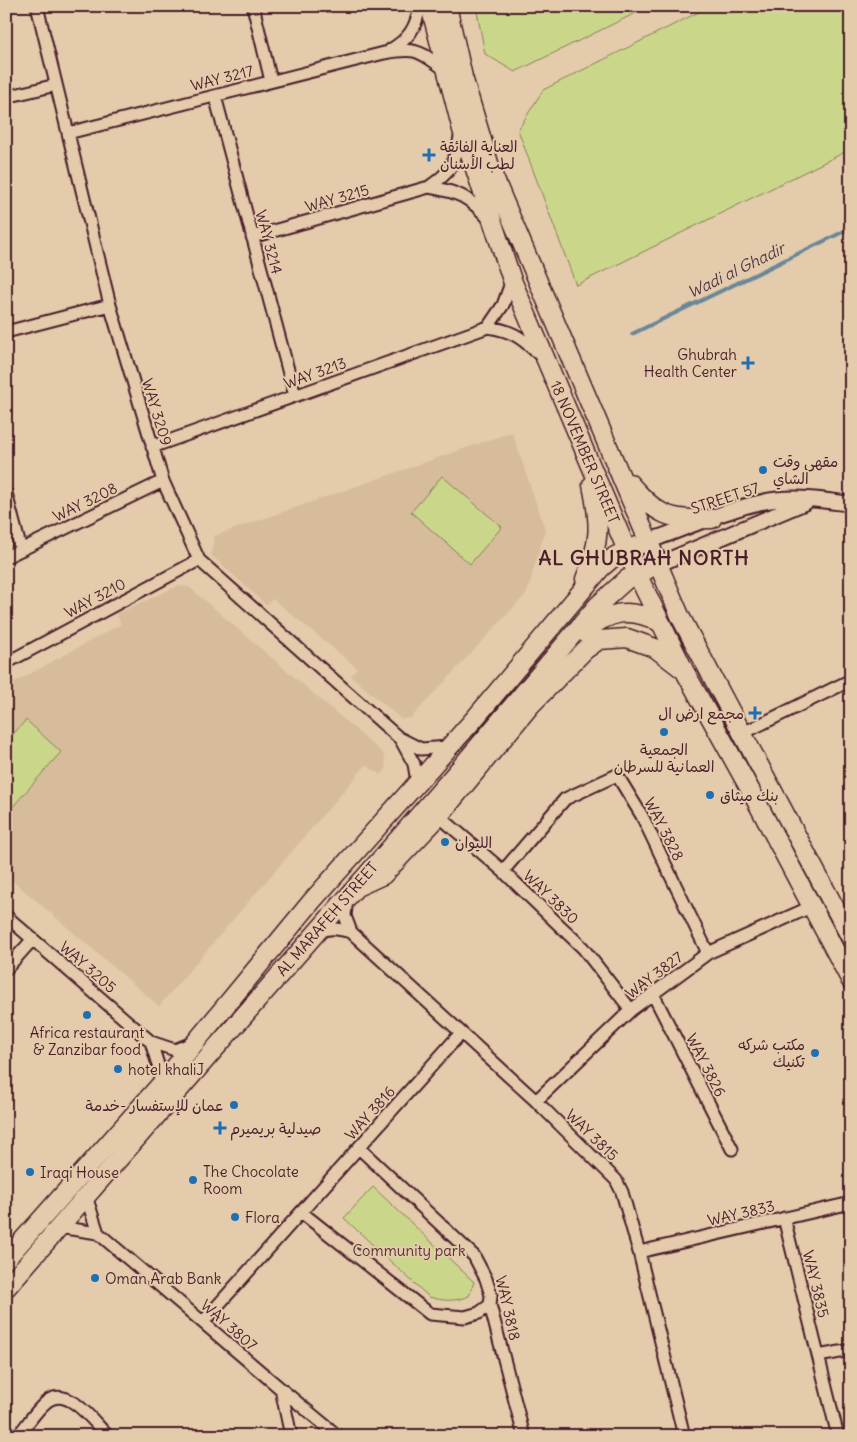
<svg xmlns="http://www.w3.org/2000/svg" width="857" height="1442" font-family="Delius,'Playpen Sans Arabic',sans-serif">
<style>
.built{fill:#d7bc9c}
.green{fill:#cad78a;stroke:#8a7b5a}
.lines{fill:none;stroke-linecap:round;stroke-linejoin:round}
.stream{stroke:#6b8798;stroke-width:4}
.minor-casing{stroke:#4a1f2b;stroke-width:15}
.tertiary-casing{stroke:#4a1f2b;stroke-width:18}
.primary-casing{stroke:#4a1f2b;stroke-width:21}
.minor{stroke:#e3cbab;stroke-width:11}
.tertiary{stroke:#e3cbab;stroke-width:14}
.primary{stroke:#e3cbab;stroke-width:18}
.poi-dot{fill:#1f6fb2;stroke:#e3cbab;stroke-width:2}
.labels{text-anchor:middle;dominant-baseline:central;stroke-width:4;stroke-linejoin:round;paint-order:stroke}
.street-label{font-size:15px;fill:#4a1f2b;stroke:#e3cbab}
.poi-label{font-size:15px;fill:#4a1f2b;stroke:#e3cbab;text-anchor:start}
.park-label{font-size:15px;fill:#573134;stroke:#e3cbab}
.water-label{font-size:16px;font-style:italic;fill:#523946;stroke:#e3cbab}
.district-label{font-size:20px;font-weight:bold;letter-spacing:1px;fill:#4a1f2b;stroke:#e3cbab}
</style>
<rect width="100%" height="100%" fill="#e3cbab"/>
<filter id="ink" filterUnits="userSpaceOnUse"><feTurbulence type="fractalNoise" baseFrequency=".02" numOctaves="2"/><feDisplacementMap in="SourceGraphic" scale="10" xChannelSelector="R" yChannelSelector="G"/><feConvolveMatrix kernelMatrix="1 2 1 2 8 2 1 2 1" color-interpolation-filters="sRGB"/></filter>
<g filter="url(#ink)">
<path class="built" d="M512,432L545,529L527,593L411,718L401,719L351,676L357,668L273,599L266,605L211,555L214,536Z
M178,586L189,587L384,754L386,769L381,775L366,765L159,1006L6,875V687L121,624L116,614Z"/>
<path class="green" d="M476,6H650L515,72L485,54Z
M711,6H851V149L576,285L518,130L543,90Z
M442,476L502,527L470,564L411,512Z
M26,720L61,752L9,811L6,808V742Z
M373,1187L474,1282L469,1296C454,1302 444,1301 429,1297L344,1218Z"/>
<g class="lines">
<path class="stream" d="M632,334L851,228"/>
<defs>
<path id="minor" d="M37,6L110,305L163,481L199,560L399,738L421,749L449,747
M253,6L271,81
M390,50C409,39 416,28 420,6
M215,96L295,396
M6,97L56,85
M68,133L384,53C419,47 418,51 446,70
M429,187C459,192 469,197 489,219
M252,237L429,187C455,169 454,163 461,133
M488,327L503,305L512,280
M6,332L110,305
M152,447L488,327C515,331 523,339 542,357
M6,493L21,550
M6,557L163,481
M6,663L199,560
M743,733L851,680
M402,742L414,764L417,782
M439,816L503,871L583,948L631,1010
M503,871L565,799L617,775L642,816L708,953
M347,898L345,916L351,932
M6,916L151,1042L175,1050L192,1043
M318,933C329,926 339,929 351,932L536,1101L616,1180L622,1192L639,1252L684,1436
M6,969L33,939
M653,994L732,1149
M151,1042L159,1068L161,1084
M536,1101L631,1010L708,953L813,906
M359,1148L474,1256L486,1279L491,1295L490,1305L524,1436
M86,1196L98,1233L281,1389L291,1436
M301,1212L430,1314L465,1317L479,1313L490,1305
M784,1218L838,1436
M58,1227L98,1233
M639,1252L851,1203
M203,1322L460,1034
M818,1356L851,1350
M281,1389L338,1436
M18,1436C27,1425 37,1408 49,1400C70,1387 94,1423 108,1436"/>
<path id="tertiary" d="M649,541C690,527 739,503 781,499C805,497 828,501 851,504
M659,564L806,502"/>
<path id="primary" d="M430,6L462,130L512,280L637,574L684,670L753,795L851,981
M447,6L463,77L492,173L681,618L851,938
M629,483C659,517 668,520 712,519
M585,579C601,541 600,524 592,485
M583,632C609,612 629,606 659,622
M359,886L383,875L439,816L530,706L585,650L599,640L627,638L655,648L681,668
M6,1259L161,1084L312,901L476,717L601,568L615,556L637,546
M6,1288L455,774L597,606L627,579L647,570"/>
</defs>
<use href="#minor" class="minor-casing"/>
<use href="#tertiary" class="tertiary-casing"/>
<use href="#primary" class="primary-casing"/>
<use href="#minor" class="minor"/>
<use href="#tertiary" class="tertiary"/>
<use href="#primary" class="primary"/>
</g>
</g>
<g class="poi-dot">
<path d="M426.5 147.5h5v5h5v5h-5v5h-5v-5h-5v-5h5z"/>
<path d="M745.5 355.5h5v5h5v5h-5v5h-5v-5h-5v-5h5z"/>
<circle cx="763" cy="470" r="5"/>
<path d="M752.5 705.5h5v5h5v5h-5v5h-5v-5h-5v-5h5z"/>
<circle cx="664" cy="732" r="5"/>
<circle cx="710" cy="795" r="5"/>
<circle cx="445" cy="842" r="5"/>
<circle cx="87" cy="1015" r="5"/>
<circle cx="815" cy="1053" r="5"/>
<circle cx="118" cy="1069" r="5"/>
<circle cx="234" cy="1105" r="5"/>
<path d="M217.5 1120.5h5v5h5v5h-5v5h-5v-5h-5v-5h5z"/>
<circle cx="30" cy="1172" r="5"/>
<circle cx="193" cy="1180" r="5"/>
<circle cx="235" cy="1217" r="5"/>
<circle cx="95" cy="1278" r="5"/>
</g>
<g class="labels">
<g class="street-label">
<text transform="translate(222 78) rotate(-14)">WAY 3217</text>
<text transform="translate(337 198) rotate(-16)">WAY 3215</text>
<text transform="translate(269 242) rotate(75)">WAY 3214</text>
<text transform="translate(315 373) rotate(-20)">WAY 3213</text>
<text transform="translate(157 412) rotate(73)">WAY 3209</text>
<text transform="translate(585 452) rotate(67)">18 NOVEMBER STREET</text>
<text transform="translate(725 498) rotate(-18)">STREET 57</text>
<text transform="translate(85 502) rotate(-26)">WAY 3208</text>
<text transform="translate(95 598) rotate(-28)">WAY 3210</text>
<text transform="translate(664 829) rotate(63)">WAY 3828</text>
<text transform="translate(551 897) rotate(44)">WAY 3830</text>
<text transform="translate(327 919) rotate(-49)">AL MARAFEH STREET</text>
<text transform="translate(88 967) rotate(41)">WAY 3205</text>
<text transform="translate(654 975) rotate(-37)">WAY 3827</text>
<text transform="translate(706 1065) rotate(63)">WAY 3826</text>
<text transform="translate(370 1113) rotate(-48)">WAY 3816</text>
<text transform="translate(592 1135) rotate(44)">WAY 3815</text>
<text transform="translate(741 1213) rotate(-13)">WAY 3833</text>
<text transform="translate(816 1284) rotate(76)">WAY 3835</text>
<text transform="translate(508 1308) rotate(77)">WAY 3818</text>
<text transform="translate(229 1325) rotate(41)">WAY 3807</text>
</g>
<g class="poi-label">
<text x="440" y="146">العناية الفائقة<tspan x="440" dy="17">لطب الأسنان</tspan></text>
<text x="737" y="354" text-anchor="end">Ghubrah<tspan x="737" dy="17">Health Center</tspan></text>
<text x="773" y="461">مقهى وقت<tspan x="773" dy="17">الشاي</tspan></text>
<text x="744" y="713" text-anchor="end">مجمع ارض ال</text>
<text x="664" y="749" text-anchor="middle">الجمعية<tspan x="664" dy="17">العمانية للسرطان</tspan></text>
<text x="720" y="795">بنك ميثاق</text>
<text x="455" y="842">الليوان</text>
<text x="87" y="1032" text-anchor="middle">Africa restaurant<tspan x="87" dy="17">&amp; Zanzibar food</tspan></text>
<text x="805" y="1044" text-anchor="end">مكتب شركه<tspan x="805" dy="17">تكنيك</tspan></text>
<text x="128" y="1069">hotel khaliJ</text>
<text x="224" y="1105" text-anchor="end">عمان للإستفسار -خدمة</text>
<text x="230" y="1128">صيدلية بريميرم</text>
<text x="203" y="1171">The Chocolate<tspan x="203" dy="17">Room</tspan></text>
<text x="40" y="1172">Iraqi House</text>
<text x="245" y="1217">Flora</text>
<text x="105" y="1278">Oman Arab Bank</text>
</g>
<g class="park-label">
<text x="409" y="1250">Community park</text>
</g>
<g class="water-label">
<text transform="translate(736 270) rotate(-26)">Wadi al Ghadir</text>
</g>
<g class="district-label">
<text x="644" y="557">AL GHUBRAH NORTH</text>
</g>
</g>
<rect width="857" height="1442" fill="none" stroke="#e3cbab" stroke-width="25"/>
<rect x="12" y="12" width="832" height="1417" fill="none" stroke="#4a1f2b" stroke-width="2" filter="url(#ink)"/>
</svg>
